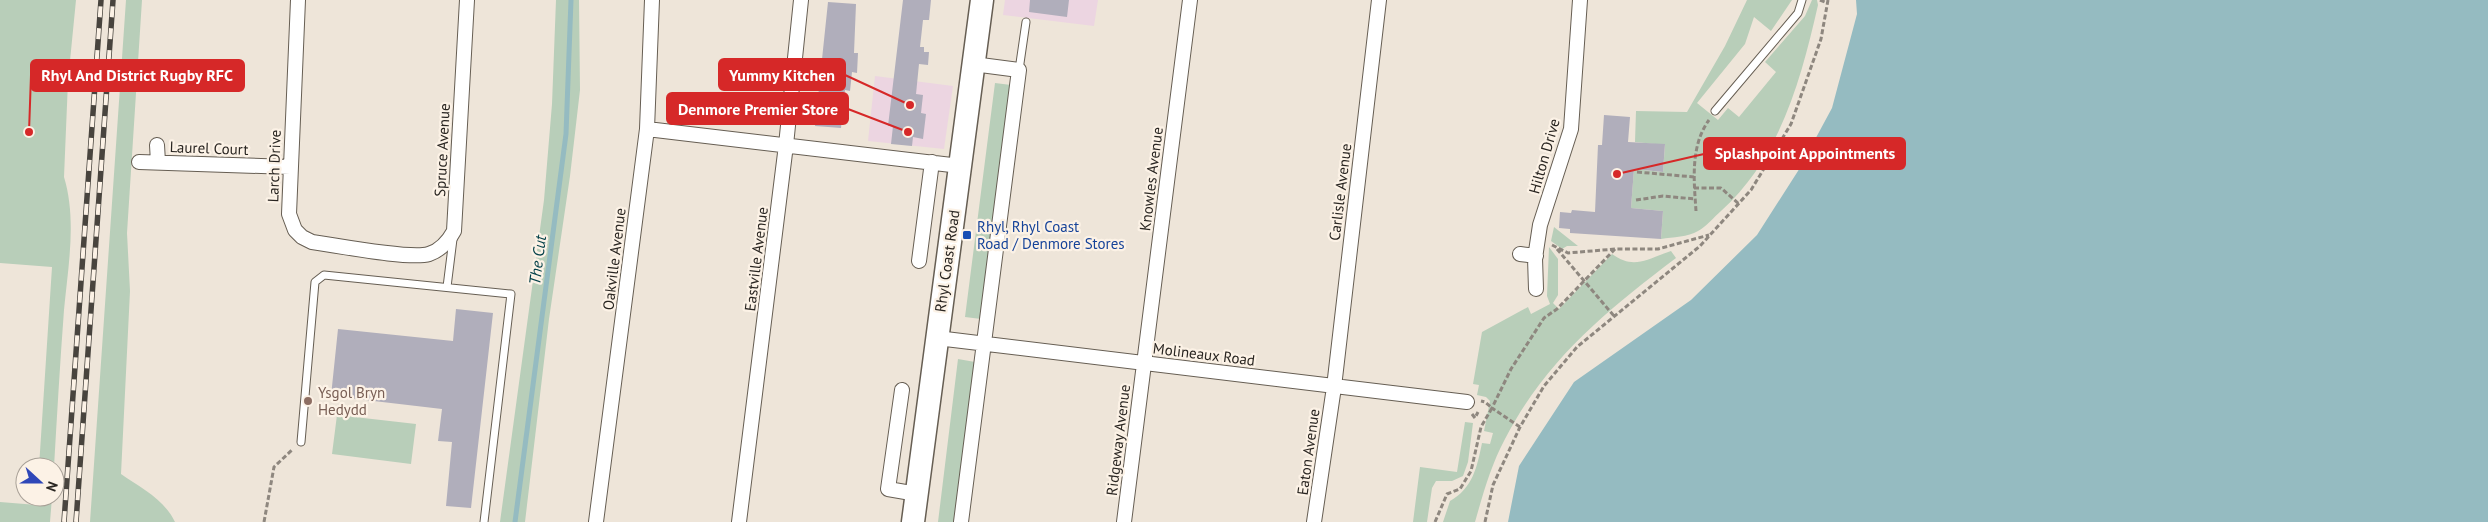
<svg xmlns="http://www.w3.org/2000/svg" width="2488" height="522" font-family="'PT Sans',sans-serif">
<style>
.commercial{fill:#ecd5e1}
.green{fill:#b8ceb9}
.water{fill:#95bbc1}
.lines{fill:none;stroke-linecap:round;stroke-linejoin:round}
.stream{stroke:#95bbc1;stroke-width:5}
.building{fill:#b0aebb}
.lane-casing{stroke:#665e53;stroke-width:9}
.street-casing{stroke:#665e53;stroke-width:16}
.primary-casing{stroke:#665e53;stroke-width:25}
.path{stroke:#8e877f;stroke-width:3;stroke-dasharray:5 2.5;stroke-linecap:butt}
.lane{stroke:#fff;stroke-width:7}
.street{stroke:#fff;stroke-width:14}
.primary{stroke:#fff;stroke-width:22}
.rail-casing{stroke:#48443e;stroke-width:5.5}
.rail{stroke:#fcf2e6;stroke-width:4;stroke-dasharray:11;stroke-linecap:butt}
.transit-dot{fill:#1a4fb4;stroke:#fcf2e6;stroke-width:2}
.education-dot{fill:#8d6e63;stroke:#fcf2e6;stroke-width:2}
.labels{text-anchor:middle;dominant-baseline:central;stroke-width:4.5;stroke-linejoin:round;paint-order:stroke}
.street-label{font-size:15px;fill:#292521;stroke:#fcf2e6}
.transit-label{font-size:15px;fill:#164399;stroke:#fcf2e6;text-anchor:start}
.education-label{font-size:15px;fill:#785e54;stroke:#fcf2e6;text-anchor:start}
.water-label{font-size:16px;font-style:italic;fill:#044149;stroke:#fcf2e6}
.leader{fill:none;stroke:#d62828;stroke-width:2}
.callout-dot{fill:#d62828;stroke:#fcf2e6;stroke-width:2}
.callout{fill:#d62828;stroke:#d62828;stroke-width:2}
.callout-label{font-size:16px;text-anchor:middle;font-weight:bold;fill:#fff}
</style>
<rect width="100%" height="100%" fill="#eee5d9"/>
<path class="commercial" d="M1005,0H1098L1094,26L1003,15Z
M875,76L953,86L944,149L868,141Z"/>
<path class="green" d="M0,0H76L68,81L64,177C77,220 68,267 64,310C60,363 57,415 54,467H39L52,267L0,263Z
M126,0H142L127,233L130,291L121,474C141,488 164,499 175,522H90Z
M556,0H579L580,90L570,176L549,319L525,522H500L544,200L552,104Z
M1747,0H1792L1771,31L1754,17L1745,44L1697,103L1718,120L1728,108L1739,117L1776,72L1765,62L1805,16L1812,0H1817L1818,5C1801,80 1780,158 1721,211C1714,217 1706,227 1698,231C1688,237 1673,237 1661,239L1663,211L1631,208L1634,169L1663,172L1665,145L1635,142L1636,111L1687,112L1725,46Z
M995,83L1011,85L981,319L965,317Z
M1554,227L1578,246H1567L1562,249L1551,241Z
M1549,247L1558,259V295L1553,303L1559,309L1612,254C1634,270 1647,259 1671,251L1676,258C1607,310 1545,361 1505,439C1491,465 1483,494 1475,522H1443L1450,501C1473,488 1477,467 1482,443L1490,444L1493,433L1484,431L1490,401L1486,397L1477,395L1479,385L1473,384L1482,332L1528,307L1531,314L1550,304L1547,296Z
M958,359L975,362L954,522H938Z
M337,415L416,424L411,464L332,454Z
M1465,422L1473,423L1468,462L1463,476L1452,481H1436L1432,488L1427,522H1413L1420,467L1457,472Z
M37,497H52L50,522H0V502L37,505Z"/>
<path class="water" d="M1856,0H2488V522H1508L1519,466L1574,382L1691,300L1757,235L1798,171L1832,108L1857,14Z"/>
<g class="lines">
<path class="stream" d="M515,522L566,134L571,0"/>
</g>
<path class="building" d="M903,0H931L929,20H923L920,47H924V52H929L928,65L919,64L916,94L923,95L921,113L926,114L923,139L913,137L912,146L891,144L893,126H888Z
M1030,0H1069L1067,17L1029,12Z
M828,2L856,4L854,53H858L857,73L852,72L850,91L845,90L841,128L815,126Z
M1604,115L1630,117L1628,142L1665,144L1663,172L1634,169L1631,208L1663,211L1661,239L1570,233V229L1559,228L1560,212L1571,213L1572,210L1595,212L1598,145H1602Z
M456,309L493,313L471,508L446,506L452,442L438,441L442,409L331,396L338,329L453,341Z"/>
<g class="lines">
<defs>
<path id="lane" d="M1019,70L1026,22
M1715,111L1798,13L1802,0
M447,287L453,239
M301,442L315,282L324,275L511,294L484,522"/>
<path id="street" d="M298,0L289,214L295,230L302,237L312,242C335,245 410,260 429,254C441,250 448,242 454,231L467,0
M647,129L960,166
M157,145L158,162
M139,162L290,167
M1520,254L1536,256
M919,261L932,162
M1536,289L1535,258L1540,225L1571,129L1580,0
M937,338L1467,402
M902,390L888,489L917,494
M596,522L647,129L652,0
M739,522L786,145L801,0
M961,522L1019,70L973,64
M1124,522L1190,0
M1314,522L1334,387L1379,0"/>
<path id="primary" d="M913,522L982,0"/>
</defs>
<use href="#lane" class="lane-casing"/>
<use href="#street" class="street-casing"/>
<use href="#primary" class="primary-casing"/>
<path class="path" d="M1820,0L1827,3
M1637,172L1694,177
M1694,188H1721L1739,204
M1636,200L1663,196L1695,199
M1696,211C1694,181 1690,146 1709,120
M1552,245L1568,253L1615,249H1658L1709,235
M1557,249L1614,316
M1472,414L1475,418L1478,412
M1520,427L1492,408L1511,369L1544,318L1557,309L1615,249
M264,522L274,467L293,449
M1435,522L1447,494L1460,489L1471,471L1481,427L1492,408L1485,402L1481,401
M1485,522L1493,485L1520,427L1544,386L1577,347L1700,246L1751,190L1791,124L1821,39L1828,0"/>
<use href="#lane" class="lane"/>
<use href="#street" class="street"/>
<use href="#primary" class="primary"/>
<defs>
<path id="rail" d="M64,522L101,0
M76,522L113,0"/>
</defs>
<use href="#rail" class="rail-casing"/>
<use href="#rail" class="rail"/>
</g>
<rect class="transit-dot" x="962" y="230" width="10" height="10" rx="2.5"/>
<circle class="education-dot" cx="308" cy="401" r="5"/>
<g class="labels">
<g class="street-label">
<text transform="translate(209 148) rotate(2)">Laurel Court</text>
<text transform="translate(442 150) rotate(-87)">Spruce Avenue</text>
<text transform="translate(1544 156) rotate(-74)">Hilton Drive</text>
<text transform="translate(274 166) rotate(-88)">Larch Drive</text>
<text transform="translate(1151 179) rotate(-83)">Knowles Avenue</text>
<text transform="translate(1340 192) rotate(-83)">Carlisle Avenue</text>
<text transform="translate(614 259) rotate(-83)">Oakville Avenue</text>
<text transform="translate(756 259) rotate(-83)">Eastville Avenue</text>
<text transform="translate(947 261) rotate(-82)">Rhyl Coast Road</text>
<text transform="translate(1204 354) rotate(7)">Molineaux Road</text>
<text transform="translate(1118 440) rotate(-83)">Ridgeway Avenue</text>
<text transform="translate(1308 452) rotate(-82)">Eaton Avenue</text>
</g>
<g class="transit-label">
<text x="977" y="226">Rhyl, Rhyl Coast<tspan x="977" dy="17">Road / Denmore Stores</tspan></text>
</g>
<g class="education-label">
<text x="318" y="392">Ysgol Bryn<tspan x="318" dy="17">Hedydd</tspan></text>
</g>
<g class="water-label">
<text transform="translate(537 260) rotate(-83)">The Cut</text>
</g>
</g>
<path class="leader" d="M910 105L845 75M29 132L31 75M908 132L848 109M1617 174L1704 154"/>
<g class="callout-dot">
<circle cx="910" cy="105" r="5"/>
<circle cx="29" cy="132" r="5"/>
<circle cx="908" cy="132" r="5"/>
<circle cx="1617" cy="174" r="5"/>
</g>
<g class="callout">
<rect x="719" y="59" width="126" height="31" rx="5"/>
<rect x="31" y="60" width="213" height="31" rx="5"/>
<rect x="667" y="93" width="181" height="31" rx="5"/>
<rect x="1704" y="138" width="201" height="31" rx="5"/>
</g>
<g class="callout-label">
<text x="782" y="81">Yummy Kitchen</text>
<text x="137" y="81">Rhyl And District Rugby RFC</text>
<text x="758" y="115">Denmore Premier Store</text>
<text x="1805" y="159">Splashpoint Appointments</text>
</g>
<g transform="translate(40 482) rotate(111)"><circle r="24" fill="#fcf2e6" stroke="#a8a097"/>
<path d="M0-4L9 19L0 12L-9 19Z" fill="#2f47b8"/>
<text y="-8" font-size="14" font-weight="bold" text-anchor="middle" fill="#292521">N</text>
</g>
</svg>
